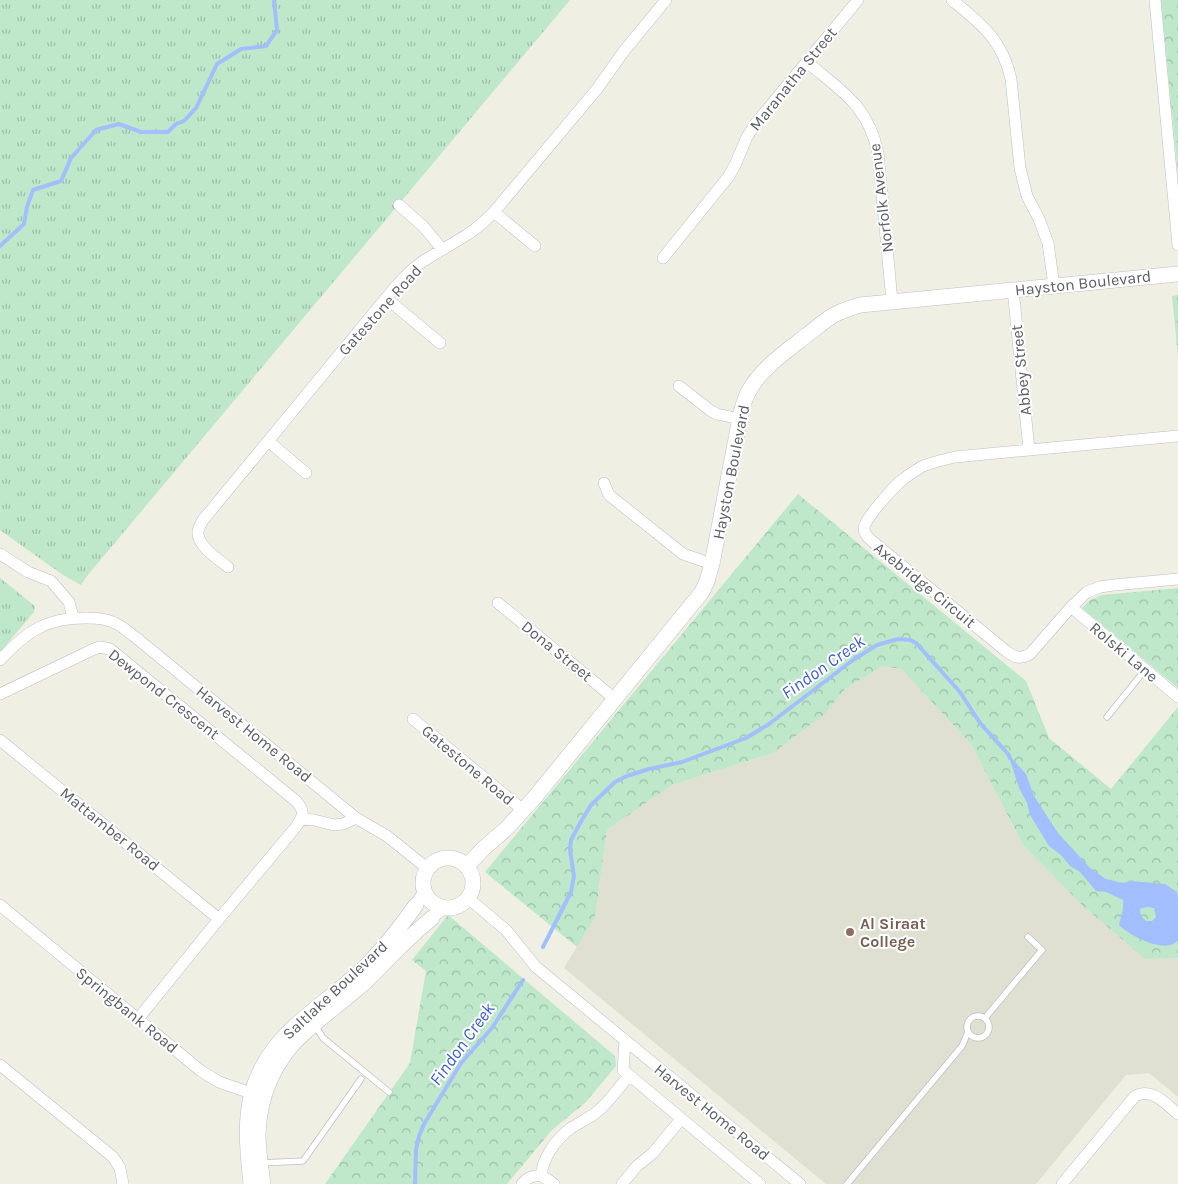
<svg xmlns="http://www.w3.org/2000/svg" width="1178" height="1184" font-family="Karla,sans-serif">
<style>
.education{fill:#dfdfd2}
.grass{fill:url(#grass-tufts)}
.forest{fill:url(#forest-crowns)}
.water{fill:#a3bfff;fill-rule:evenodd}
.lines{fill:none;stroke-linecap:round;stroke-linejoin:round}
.stream{stroke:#a3bfff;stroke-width:4}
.lane-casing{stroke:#bdbec5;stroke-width:7}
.street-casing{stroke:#bdbec5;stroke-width:12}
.secondary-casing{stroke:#bebfc7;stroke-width:16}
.lane{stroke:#fff;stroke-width:5.5}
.street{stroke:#fff;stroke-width:11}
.secondary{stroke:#fff;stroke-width:15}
.education-dot{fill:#8d6e63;stroke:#fff;stroke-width:2}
.labels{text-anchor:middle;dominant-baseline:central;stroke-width:4;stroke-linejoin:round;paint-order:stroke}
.street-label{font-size:16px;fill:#5b5d65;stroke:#fff}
.education-label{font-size:16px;font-weight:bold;fill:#785e54;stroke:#fff;text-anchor:start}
.water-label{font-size:18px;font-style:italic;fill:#3e5fca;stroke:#fff}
</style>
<defs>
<pattern id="grass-tufts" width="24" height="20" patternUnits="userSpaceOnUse" patternTransform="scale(1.25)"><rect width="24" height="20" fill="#bee8c9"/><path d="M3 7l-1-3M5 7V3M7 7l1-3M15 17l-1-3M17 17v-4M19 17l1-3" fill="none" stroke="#9dbfa7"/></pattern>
<pattern id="forest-crowns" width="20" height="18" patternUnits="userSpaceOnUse" patternTransform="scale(1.25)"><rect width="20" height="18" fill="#bee8c9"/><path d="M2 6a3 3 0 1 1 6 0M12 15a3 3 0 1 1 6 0" fill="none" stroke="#9dbfa7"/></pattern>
</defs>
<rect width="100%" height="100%" fill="#efefe3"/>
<path class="education" d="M883,666L901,669L971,744L1023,845L1083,906L1145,959L1178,958V1097L1149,1073L1126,1075L1036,1184H826L564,968L595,917L607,830L672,785L773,753L825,714L845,689Z"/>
<path class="grass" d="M0,0H570L87,576L81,585L63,575L0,530Z
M0,578L35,606L34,612L0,652Z"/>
<path class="forest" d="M1161,0H1178V174L1163,21Z
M1178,295V357L1172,296Z
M798,494L1026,681L1049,738L1111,789L1178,707V958L1145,959L1083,906L1023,845L971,744L901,669L883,666L845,689L825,714L773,753L672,785L607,830L595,917L577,947L485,872Z
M1178,588V688L1082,608L1090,600L1102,595Z
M448,915L615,1056L616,1066L586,1102L552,1130L507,1184H325L410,1063L426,971L412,960Z"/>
<path class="water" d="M1008,754L1026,774L1034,796L1058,833L1090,868L1106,879L1123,883L1132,881L1165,884L1177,892L1178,898V941C1176,942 1173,944 1171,945C1156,949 1129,935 1119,925C1121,915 1124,910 1123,900L1106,892L1096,891L1080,872L1070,866L1061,855L1049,846L1030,815L1027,803L1019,788ZM1147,907L1154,908L1156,917L1152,921H1146L1141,916L1140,909Z"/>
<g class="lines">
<path class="stream" d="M0,246L24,224L27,207L33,190L61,181L71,158L96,130L119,124L141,132H168L176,124L184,121L196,108L217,64L241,49L266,46L277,30L274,0
M543,947L571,892L574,876L570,850L571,840L579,825L591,805L615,782L627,776L649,769L682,762L746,738L769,724L853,660L877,645L898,639L910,640L916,643L960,692L980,723L1008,754L1010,758
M415,1184L416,1150L419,1136L424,1124L461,1063L492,1028L523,980"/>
<defs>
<path id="lane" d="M1107,717L1145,670
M967 1027a11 11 0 1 1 22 0a11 11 0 1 1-22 0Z
M985,1018L1042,950L1028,937
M314,1024L323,1038L389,1092
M260,1163L303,1161L361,1079
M847,1184L962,1046L968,1032"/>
<path id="street" d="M952,0C981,24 1002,39 1011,79L1020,168L1027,196L1039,219L1048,243L1054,286
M1155,0L1178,245
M807,62C841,91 868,105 878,153L892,301
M399,205L423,226L442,249
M494,212L535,246
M663,258L729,176L735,165L747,137L756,123L858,0
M1013,289L1029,450
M386,298L440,343
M679,386L711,411L717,414L740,419
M1178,436L955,457C943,460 932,462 921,467C915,471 908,475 902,480C894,487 865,518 864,528C864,534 868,538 872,541L1006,651C1014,657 1020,660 1030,654L1071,607L1087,592L1100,587L1114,585L1178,579
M268,441L306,473
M604,483L609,495L683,554L712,564
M0,554L28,572L51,581L69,602L73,617
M228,567C218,559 196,545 198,531C199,527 201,524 203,520L386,298C397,285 408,272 422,262C437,252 453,244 468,234C478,228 486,220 494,212L597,89L624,51L666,0
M498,603L615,699
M1071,607L1178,697
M0,660C27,631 47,617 88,618C96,618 107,619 115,623C122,626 128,632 134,636L356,818L387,836L428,869
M0,694L94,649L100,647L110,649L296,801C306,812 303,817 295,828L219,919L138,1019
M413,719L523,810
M0,740L219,919
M301,819L314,820L334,825L343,824L356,818
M468,898L506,930L536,967L800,1184
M0,905L201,1071L219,1082L259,1096
M416,905L425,889
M432,918L446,907
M625,1041L623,1070L760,1184
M0,1065L113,1157L120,1168L123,1184
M541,1176L547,1179L554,1184
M522,1184C527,1178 532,1175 541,1176C543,1157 556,1139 571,1128C580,1122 590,1118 598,1111C610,1101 619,1087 629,1076
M622,1184L637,1166L653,1153L681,1119
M1062,1184L1135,1096C1152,1087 1166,1104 1178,1114"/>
<path id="secondary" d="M423 883a25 25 0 1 1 50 0a25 25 0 1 1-50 0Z
M467,866L484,848L507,828L535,797L702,592L707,581L712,564L741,413C743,405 745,397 749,391C760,369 788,350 807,335C815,329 823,322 832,316C841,311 850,308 860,305L1178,274
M251,1184C248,1154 244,1122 252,1093C269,1031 323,1008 365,967C384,948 401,926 416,905
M263,1184C261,1168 258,1151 258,1134C259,1095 275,1059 304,1033C321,1017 340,1004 357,989C373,976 386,960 401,946C411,936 421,927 432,918"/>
</defs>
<use href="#lane" class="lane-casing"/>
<use href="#street" class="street-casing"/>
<use href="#secondary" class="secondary-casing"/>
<use href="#lane" class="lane"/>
<use href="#street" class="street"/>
<use href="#secondary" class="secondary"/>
</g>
<circle class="education-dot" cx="850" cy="932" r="5"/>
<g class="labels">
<g class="street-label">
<text transform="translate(793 79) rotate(-51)">Maranatha Street</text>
<text transform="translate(881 198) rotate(-97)">Norfolk Avenue</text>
<text transform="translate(1083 283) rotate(-6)">Hayston Boulevard</text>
<text transform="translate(380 310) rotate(-48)">Gatestone Road</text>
<text transform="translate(1021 370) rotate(-96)">Abbey Street</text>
<text transform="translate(731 472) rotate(-79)">Hayston Boulevard</text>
<text transform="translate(925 585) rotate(39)">Axebridge Circuit</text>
<text transform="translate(557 651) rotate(39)">Dona Street</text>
<text transform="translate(1124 652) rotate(40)">Rolski Lane</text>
<text transform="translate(164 694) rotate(38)">Dewpond Crescent</text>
<text transform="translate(254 734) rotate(39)">Harvest Home Road</text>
<text transform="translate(468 765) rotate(40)">Gatestone Road</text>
<text transform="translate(110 829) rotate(39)">Mattamber Road</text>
<text transform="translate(335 990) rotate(-43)">Saltlake Boulevard</text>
<text transform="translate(127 1010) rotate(39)">Springbank Road</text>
<text transform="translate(712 1112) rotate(39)">Harvest Home Road</text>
</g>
<g class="education-label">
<text x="860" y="923">Al Siraat<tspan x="860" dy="18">College</tspan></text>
</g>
<g class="water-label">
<text transform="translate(823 667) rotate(-35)">Findon Creek</text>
<text transform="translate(462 1044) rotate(-54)">Findon Creek</text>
</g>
</g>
</svg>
